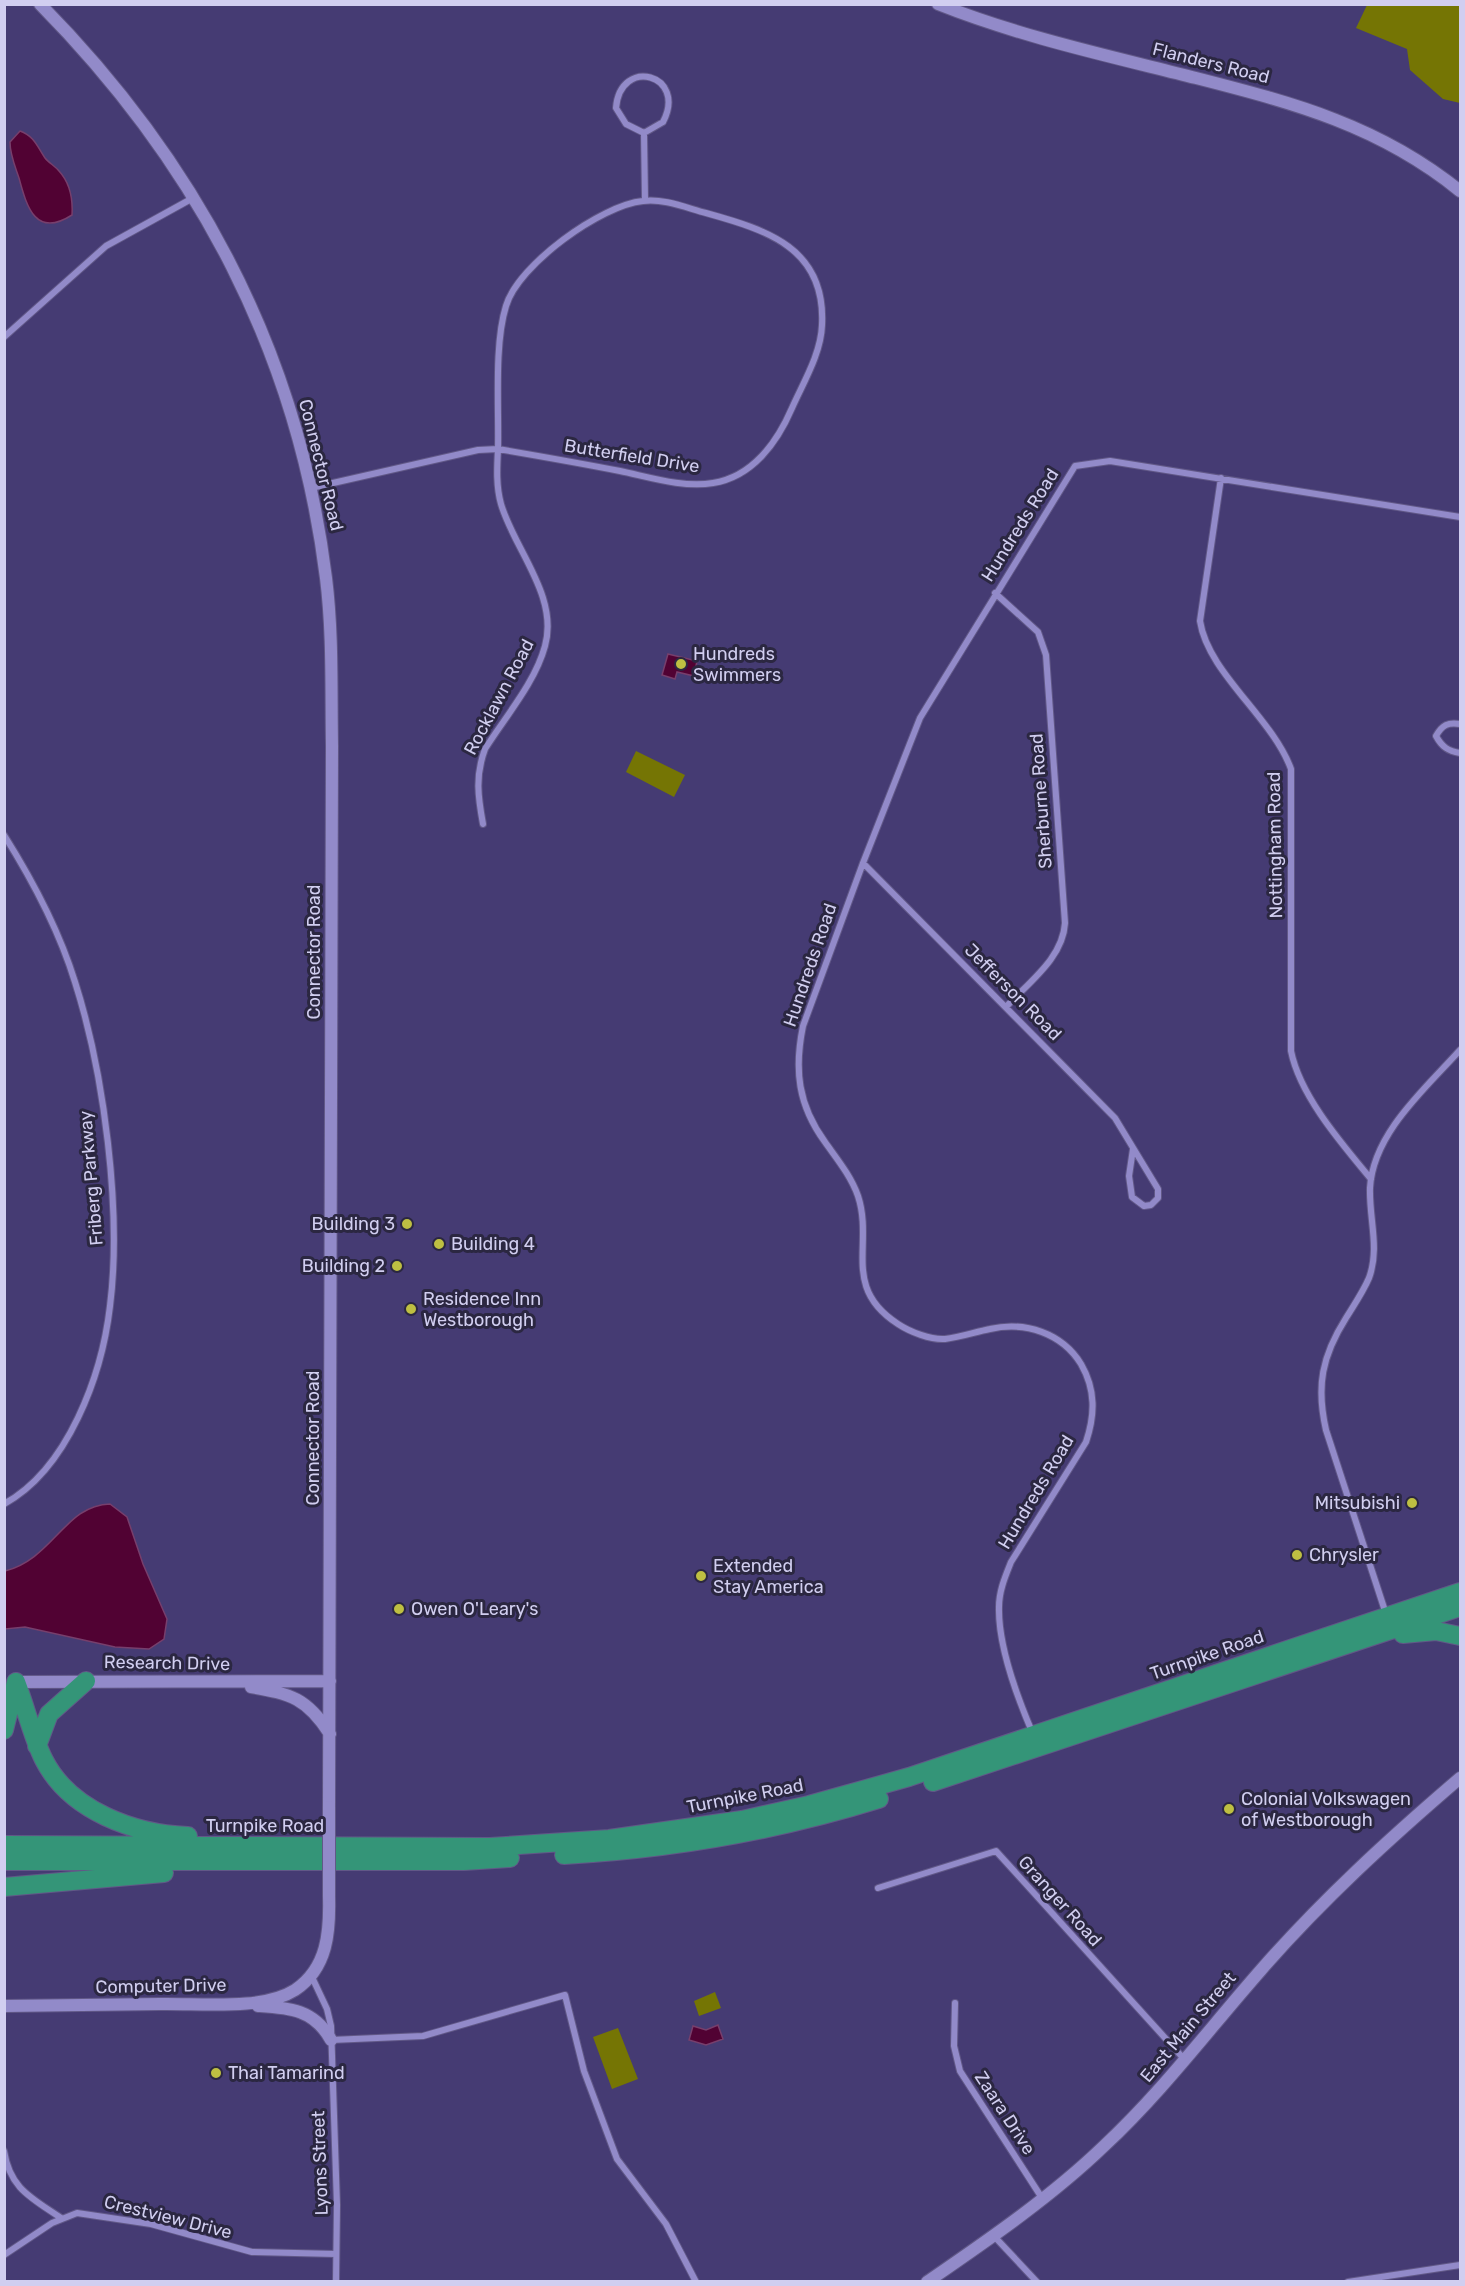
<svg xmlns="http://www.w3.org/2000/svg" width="1465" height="2286" font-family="Rubik,sans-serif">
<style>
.green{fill:#757504}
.water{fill:#510233;stroke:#773f6c;stroke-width:1.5}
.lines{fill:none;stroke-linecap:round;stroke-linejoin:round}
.street-casing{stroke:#615887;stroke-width:8}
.secondary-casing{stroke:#615887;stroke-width:14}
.highway-casing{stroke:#615887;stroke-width:20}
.street{stroke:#928ac9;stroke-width:6}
.secondary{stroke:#928ac9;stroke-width:12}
.highway{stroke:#349578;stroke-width:18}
.secondary-bridge-casing{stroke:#615887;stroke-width:14;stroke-linecap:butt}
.secondary-bridge{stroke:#928ac9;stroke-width:12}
.poi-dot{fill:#bebf42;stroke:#2b2741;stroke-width:2}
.labels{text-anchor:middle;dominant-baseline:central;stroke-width:6;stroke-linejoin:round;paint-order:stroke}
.street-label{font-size:18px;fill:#d1cef0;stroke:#2b2741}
.poi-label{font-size:18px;fill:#d1cef0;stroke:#2b2741;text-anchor:start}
</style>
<rect width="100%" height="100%" fill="#453b73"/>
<path class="green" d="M1367,5H1460V103L1443,99L1410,70L1407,49L1356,28Z
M636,751L685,775L674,797L626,772Z
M715,1992L721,2008L699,2016L694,2001Z
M618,2028L638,2079L612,2089L593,2037Z"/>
<path class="water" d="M20,131C34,136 37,146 45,158C49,163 55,166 59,171C70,183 73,199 72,215C36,238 27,208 19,178C15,166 10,155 10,142Z
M668,654L697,661L694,676L677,672L675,679L662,675Z
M110,1504L127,1517L143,1564L167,1619L164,1639L149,1649L115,1647L25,1627L5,1629V1571C53,1559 65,1505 110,1504Z
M718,2025L723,2039L706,2045L689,2040L693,2026L706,2030Z"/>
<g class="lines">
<defs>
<path id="street" d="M644,133L626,124L616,108C620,56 688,74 663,122L644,133L645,200
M4,337L106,246L193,198
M1221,478L1200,621C1208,673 1272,717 1291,769V1051C1300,1096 1342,1144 1371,1179
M311,488L478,450L498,449C499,408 494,344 506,306C518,265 601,205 643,201C663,198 687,208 706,213C767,230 826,248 822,325C821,354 803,383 792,408C777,443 752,477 713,483C683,488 649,477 620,471C579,463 539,456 498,449C497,468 496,486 501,504C514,549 559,596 545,646C535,683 505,717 485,749C475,776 478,797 483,824
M995,593L1038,632L1046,655L1065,923C1063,958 1029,982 1006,1007
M1460,724C1448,722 1442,725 1436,736C1442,747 1448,751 1460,753
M4,835C33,881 59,930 75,982C104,1073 122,1211 110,1306C102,1375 68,1469 4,1504
M863,863L1115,1118L1158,1189V1198L1151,1205L1144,1206L1132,1197L1129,1176L1133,1149
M1386,1614L1326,1430C1316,1386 1322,1356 1346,1318C1354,1305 1363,1292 1369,1278C1380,1248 1369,1219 1370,1188C1373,1133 1426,1088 1460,1050
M1033,1734C1018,1699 998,1646 999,1607C999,1591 1005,1577 1011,1562L1086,1442C1095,1415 1096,1390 1081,1364C1062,1333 1025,1321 990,1329C975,1332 961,1337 945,1339C931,1340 910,1332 898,1324C841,1287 874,1245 858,1196C851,1176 837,1159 825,1142C798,1105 794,1070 803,1026L863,863L920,718L1075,466L1110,461L1460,517
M878,1888L996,1851L1185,2060
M311,1975L327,2009L331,2026L337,2205L336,2282
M955,2003L954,2046L960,2071L1042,2198
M331,2040L423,2036L565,1995L584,2071L617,2159L666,2224L696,2282
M4,2151C10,2189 32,2198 61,2218
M993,2235L1037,2282
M4,2255L52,2223L77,2213L151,2224L252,2252L336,2254
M1348,2282L1460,2265"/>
<path id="secondary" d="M40,4C199,165 298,353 326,578C333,634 331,691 332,746L329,1807
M938,4C1021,37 1109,56 1196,78C1294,103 1380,126 1460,191
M16,1682L330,1681
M251,1687C291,1694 307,1698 330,1734
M4,2006C56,2005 108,2005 160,2004C198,2003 262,2011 295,1990C328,1968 330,1931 329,1896
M258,2006C289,2008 314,2009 331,2040
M927,2282C988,2240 1051,2197 1104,2146C1162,2092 1209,2029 1261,1970C1322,1900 1390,1838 1460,1778"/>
<path id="highway" d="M1403,1634L1436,1631L1460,1636
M16,1682C26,1708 32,1736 44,1760C70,1811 134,1834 188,1836
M4,1730L16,1682
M37,1746L49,1714L86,1681
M933,1782L1460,1607
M4,1845L490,1847L609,1839L742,1820L809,1805L909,1777L1460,1592
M564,1855C672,1849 776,1831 879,1799
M4,1861H464L510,1858
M4,1887L164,1873"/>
</defs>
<use href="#street" class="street-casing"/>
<use href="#secondary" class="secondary-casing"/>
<use href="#highway" class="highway-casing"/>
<use href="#street" class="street"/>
<use href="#secondary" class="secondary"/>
<use href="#highway" class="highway"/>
<defs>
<path id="secondary-bridge" d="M329,1896V1807"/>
</defs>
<use href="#secondary-bridge" class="secondary-bridge-casing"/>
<use href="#secondary-bridge" class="secondary-bridge"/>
</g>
<g class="poi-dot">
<circle cx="681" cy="664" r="6"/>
<circle cx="407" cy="1224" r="6"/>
<circle cx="439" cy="1244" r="6"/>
<circle cx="397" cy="1266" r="6"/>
<circle cx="411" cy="1309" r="6"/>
<circle cx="1412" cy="1503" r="6"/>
<circle cx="1297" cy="1555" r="6"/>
<circle cx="701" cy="1576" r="6"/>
<circle cx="399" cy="1609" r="6"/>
<circle cx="1229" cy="1809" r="6"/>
<circle cx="216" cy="2073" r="6"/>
</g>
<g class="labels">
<g class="street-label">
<text transform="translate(1211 63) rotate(14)">Flanders Road</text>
<text transform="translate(632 456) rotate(9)">Butterfield Drive</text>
<text transform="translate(321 465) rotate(76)">Connector Road</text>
<text transform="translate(1020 525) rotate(-58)">Hundreds Road</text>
<text transform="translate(499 697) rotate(-62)">Rocklawn Road</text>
<text transform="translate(1041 801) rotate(-94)">Sherburne Road</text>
<text transform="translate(1275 845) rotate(-91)">Nottingham Road</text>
<text transform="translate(314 952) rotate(-90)">Connector Road</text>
<text transform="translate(810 965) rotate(-71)">Hundreds Road</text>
<text transform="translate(1013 992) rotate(45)">Jefferson Road</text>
<text transform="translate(91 1178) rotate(-95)">Friberg Parkway</text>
<text transform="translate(313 1438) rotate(-90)">Connector Road</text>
<text transform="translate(1036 1492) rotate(-59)">Hundreds Road</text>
<text transform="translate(1207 1655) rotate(-19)">Turnpike Road</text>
<text transform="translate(167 1663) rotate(1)">Research Drive</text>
<text transform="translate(745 1796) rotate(-11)">Turnpike Road</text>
<text x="265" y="1826">Turnpike Road</text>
<text transform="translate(1060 1901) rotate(48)">Granger Road</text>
<text transform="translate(161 1986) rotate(-1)">Computer Drive</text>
<text transform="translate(1188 2027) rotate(-50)">East Main Street</text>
<text transform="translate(1005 2113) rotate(57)">Zaara Drive</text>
<text transform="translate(320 2163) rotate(-92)">Lyons Street</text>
<text transform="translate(168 2217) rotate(14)">Crestview Drive</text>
</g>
<g class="poi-label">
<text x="693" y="654">Hundreds<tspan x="693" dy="21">Swimmers</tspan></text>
<text x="395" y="1224" text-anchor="end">Building 3</text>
<text x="451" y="1244">Building 4</text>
<text x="385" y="1266" text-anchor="end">Building 2</text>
<text x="423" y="1299">Residence Inn<tspan x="423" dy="21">Westborough</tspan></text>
<text x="1400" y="1503" text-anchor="end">Mitsubishi</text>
<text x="1309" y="1555">Chrysler</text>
<text x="713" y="1566">Extended<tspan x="713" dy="21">Stay America</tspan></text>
<text x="411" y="1609">Owen O'Leary's</text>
<text x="1241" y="1799">Colonial Volkswagen<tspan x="1241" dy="21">of Westborough</tspan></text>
<text x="228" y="2073">Thai Tamarind</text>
</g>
</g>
<rect width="1465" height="2286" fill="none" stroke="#d1cef0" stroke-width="12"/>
</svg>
